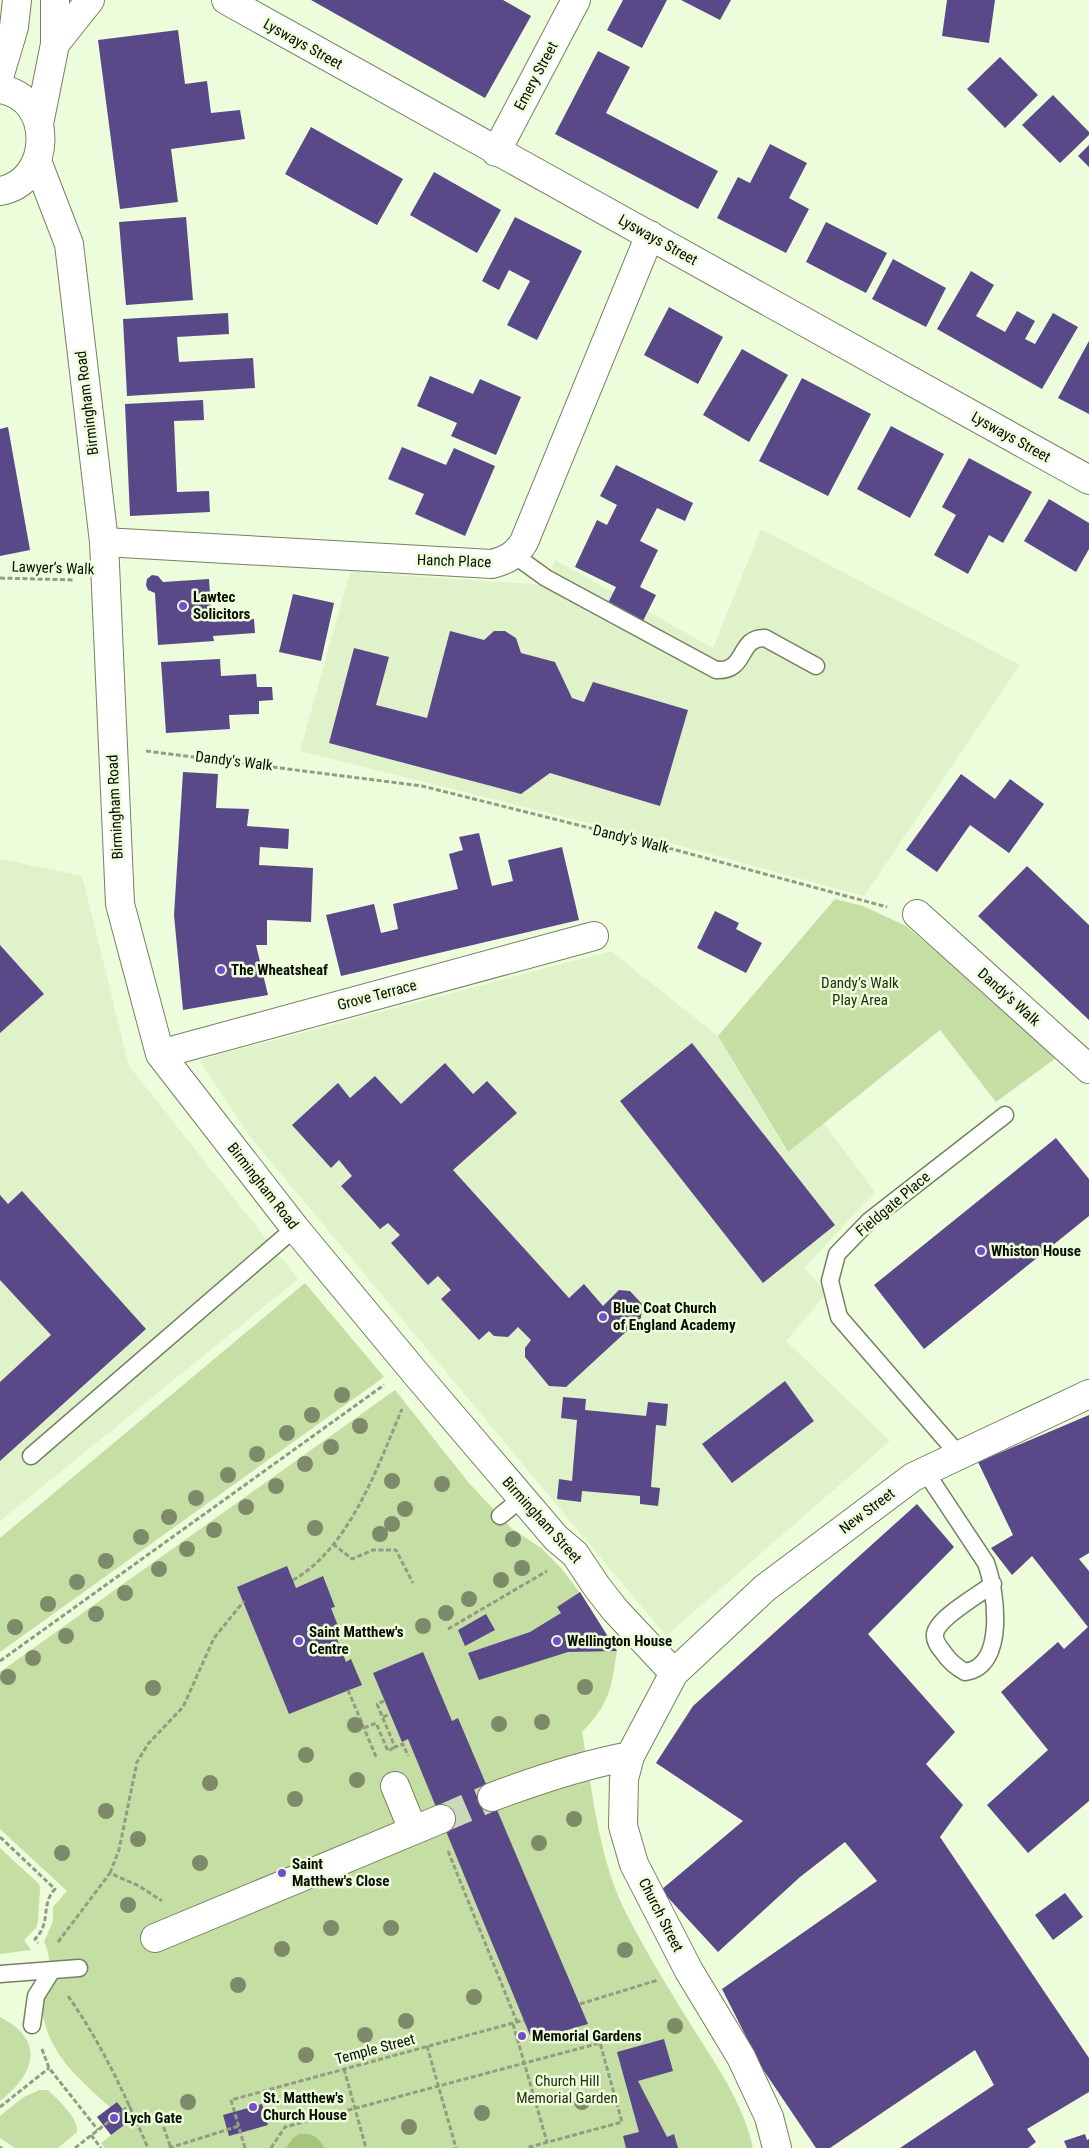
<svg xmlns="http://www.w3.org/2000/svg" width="1089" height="2148" font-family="'Roboto Condensed',sans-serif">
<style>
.built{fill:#e0f2ca}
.green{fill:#c5dea3}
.water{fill:#a6c57c}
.building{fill:#5a4989}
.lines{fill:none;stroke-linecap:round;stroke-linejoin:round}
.minor-tunnel{stroke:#cbd8ba;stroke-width:28;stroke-dasharray:28 14;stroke-linecap:butt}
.service-casing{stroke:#748263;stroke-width:19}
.minor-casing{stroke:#748263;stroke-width:30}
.tertiary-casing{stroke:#748263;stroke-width:30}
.path{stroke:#929c84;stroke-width:3;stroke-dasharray:5 2.5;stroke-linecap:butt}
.service{stroke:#fff;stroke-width:16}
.minor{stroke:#fff;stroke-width:28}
.tertiary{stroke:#fff;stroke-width:28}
.tree{fill:#7d8b6a}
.poi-dot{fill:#744ec8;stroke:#edfcda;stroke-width:2}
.labels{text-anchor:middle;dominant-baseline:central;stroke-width:5;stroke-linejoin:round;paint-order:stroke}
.street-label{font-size:15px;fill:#090d04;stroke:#edfcda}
.poi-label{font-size:15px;font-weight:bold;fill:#090d04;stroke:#edfcda;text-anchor:start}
.park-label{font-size:15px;fill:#222e0f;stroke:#edfcda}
</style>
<rect width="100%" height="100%" fill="#edfcda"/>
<path class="built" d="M761,529L1020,665L864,896L670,843L300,751L350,572L545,585L555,560L713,648Z
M0,859L82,876L129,1066L298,1279L0,1521Z
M611,951L718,1036L787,1152L823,1122L875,1192L804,1268L827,1293L786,1341L890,1441L666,1636L251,1138L199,1060Z"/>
<path class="green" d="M835,899L863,906L906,926L956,968L1056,1058L996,1102L940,1030L788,1152L718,1036Z
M305,1283L384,1377L0,1652V1538Z
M395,1390L469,1483L511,1528L541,1548L561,1568L580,1593L617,1651C611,1689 610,1703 582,1732C593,1793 598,1858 627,1915C648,1956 672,1994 696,2033C719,2069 744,2106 753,2148H105L101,2143L131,2120L117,2102L110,2107C83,2083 52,2057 44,2020C43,2015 40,2009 41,2004C41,1997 49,1991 50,1983C52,1975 49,1949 44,1942L53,1921V1907L67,1891L0,1829V1672Z
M0,1848L39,1884L40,1889L38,1921L36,1928L24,1940L31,1950L0,1954Z
M0,2017C46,2040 35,2074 0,2101Z
M39,2090H48L51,2093C60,2102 79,2119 77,2132L58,2148H15L0,2138V2116L22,2098Z"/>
<path class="water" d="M299,2134C312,2133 319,2137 324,2148H286L293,2138Z"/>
<path class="building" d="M311,0H503L531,16L485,98Z
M623,0H667L642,48L607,30Z
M681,0H731L720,20Z
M947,0H995L989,43L942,36Z
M178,30L185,84L207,81L211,113L240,110L245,139L171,149L178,202L120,209L98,40Z
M598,51L630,67L606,113L718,171L698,209L555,134Z
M1000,57L1038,95L1005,128L967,89Z
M1053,95L1089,132V135L1060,163L1022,125Z
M311,127L403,179L377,225L285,174Z
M770,144L807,163L789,198L809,209L786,253L717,218L738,177L750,183Z
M1089,145V167L1078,156Z
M434,172L501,210L477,253L410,215Z
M186,217L193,300L126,305L119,222Z
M515,217L582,251L537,340L507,325L530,281L509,270L499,290L482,281Z
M826,222L887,253L866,293L806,262Z
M893,259L946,288L926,327L872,299Z
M971,271L994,285L976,316L1005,332L1017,311L1035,321L1025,339L1035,344L1053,313L1078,327L1042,389L937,329Z
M669,307L723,337L698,384L644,355Z
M228,313L229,334L177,337L179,362L253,358L255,388L127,396L123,319Z
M1089,341V414L1058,398Z
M742,349L788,375L749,442L703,415Z
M430,376L473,394L480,379L521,397L496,455L451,436L457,423L417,406Z
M802,378L871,414L828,496L759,461Z
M203,400L204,420L174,421L177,492L209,491L210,512L130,516L125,404Z
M891,426L944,454L910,518L857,489Z
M8,427L30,550L0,556V429Z
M402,447L446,465L454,448L495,466L465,536L415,514L424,494L388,479Z
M969,458L1032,492L1003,543L989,535L968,574L934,555L956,515L942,507Z
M616,465L693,503L685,521L657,508L640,541L658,550L640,587L656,595L641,625L606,607L616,587L575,567L597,520L607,525L617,505L600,496Z
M1049,499L1089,523V549L1076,572L1024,541Z
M152,575L158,576L163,582L209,579L212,622L254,619L255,633L213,636L214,641L158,645L155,593L148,590L146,585L147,579Z
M293,594L334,603L321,661L279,652Z
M450,631L484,640L494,631H505L516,638L521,653L555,662L572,698L584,702L593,682L688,710L660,806L550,773L521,794L329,743L354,648L389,657L376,705L427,718Z
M220,659L221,676L256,674L257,687H272L273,700L259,701V714L229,715L230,729L166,733L161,662Z
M183,772L218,774L216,808L249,809L247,826L289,829L288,849L260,847L259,865L313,868L311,922L267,920V945H256L268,995L183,1010L174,915Z
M961,774L995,799L1010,779L1044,804L1009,853L970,825L937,872L906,850Z
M479,833L492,886L513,881L508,860L562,847L579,920L341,976L326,915L374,904L381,933L398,929L393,904L458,889L449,854L463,850L459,837Z
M1027,866L1089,925V1020L978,916Z
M715,911L739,923L736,929L762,943L746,973L697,948Z
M0,945L44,994L0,1033Z
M692,1043L835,1225L763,1283L620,1101Z
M445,1063L473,1094L487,1081L517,1113L453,1170L569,1298L584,1284L603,1306L619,1290L630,1291L642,1304L641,1318L566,1387L549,1386L525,1357V1348L531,1340L518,1327L508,1337L494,1336L489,1331L479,1340L441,1299L451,1290L438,1276L428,1285L391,1243L400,1235L388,1223L380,1229L341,1186L352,1176L339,1160L331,1168L292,1125L338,1083L350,1098L375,1076L401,1104Z
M1056,1138L1089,1179V1216L924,1349L874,1285Z
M22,1191L146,1329L0,1461V1382L51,1335L0,1280V1195L8,1204Z
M785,1381L814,1421L732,1483L702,1444Z
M563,1397L586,1399L585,1410L646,1416L648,1402L668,1404L666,1426L656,1425L651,1487L660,1488L658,1506L640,1504V1496L582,1491L581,1502L557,1499L559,1479L572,1481L577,1420L561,1418Z
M1089,1415V1553L1079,1559L1089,1571V1801L1028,1853L987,1805L1048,1750L1001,1692L1058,1642L1064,1649L1088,1627L1032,1556L1012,1575L991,1548L1013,1535L978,1462Z
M917,1504L954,1547L868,1634L955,1732L926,1764L963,1805L940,1837L1089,2058V2092L1027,2129L1036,2142L1028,2148H900L994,2085L975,2050L830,2148H816L762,2068L722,1989L877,1881L845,1842L800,1877L718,1952L661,1890L743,1821L656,1763L693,1706Z
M287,1566L296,1588L323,1576L335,1607L331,1608L342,1636L337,1639L346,1662L351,1659L362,1685L289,1714L237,1587Z
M580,1592L617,1651L568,1652L479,1680L468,1653L530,1632L561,1613L557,1607Z
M486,1614L495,1630L465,1646L458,1630Z
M423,1652L452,1721L458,1718L588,2024L532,2040L408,1739L402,1742L373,1673Z
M1065,1893L1083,1917L1053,1940L1035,1915Z
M664,2039L673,2071L638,2081L667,2137L674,2134L678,2148H626L623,2136L639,2132L617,2052Z
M117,2102L131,2120L111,2135L97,2117Z
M262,2104L268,2125L229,2136L223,2115Z
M1085,2134L1087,2140L1089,2139V2148H1067L1064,2141Z"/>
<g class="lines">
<path class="minor-tunnel" d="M441,1819L492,1797"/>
<defs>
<path id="service" d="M514,555L546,578L716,670C748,672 737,637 765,638L816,666
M959,1455L839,1317L830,1281L837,1254L869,1221L1005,1115
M31,1456L295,1228
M925,1471L986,1563C996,1590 1007,1667 965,1672C956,1667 949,1661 943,1652C939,1647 934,1641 935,1634C937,1618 980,1594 993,1584
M500,1516L522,1498
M0,1974L79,1968
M32,2025L36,1996L51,1972"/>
<path id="minor" d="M226,0L1089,480
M55,44L90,0
M496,152L576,0
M37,161L69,244L104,542L120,904L160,1054L295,1228L417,1375L556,1538L575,1554L597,1587L615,1610L674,1673
M104,542L492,564C507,560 516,555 524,542L650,235
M917,914L1089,1069
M160,1054L594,936
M395,1786L413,1830
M492,1797C537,1780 582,1765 630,1756
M155,1938L441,1819
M777,2148L769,2117L741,2057L689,1971L634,1864L623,1826L624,1779L630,1756L674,1673L765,1588L913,1477L1089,1394"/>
<path id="tertiary" d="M0,74L14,27L17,0
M0,89C55,97 53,182 0,191
M39,124L55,44V0"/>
</defs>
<use href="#service" class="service-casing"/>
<use href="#minor" class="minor-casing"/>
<use href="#tertiary" class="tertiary-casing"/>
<path class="path" d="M0,578L75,580
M146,751L422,786L650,843L887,907
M333,1544L352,1559L373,1550H396L413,1583
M293,1580C349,1549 378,1466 402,1409
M448,1629L547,1571
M0,1661L384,1385
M348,1690L377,1759
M384,1701L377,1704L395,1747L403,1744L408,1756
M383,1717L390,1714
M364,1728L376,1723L388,1751L395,1747
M0,1837L55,1889C40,1905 52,1922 35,1939L38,1943
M448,1851L517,2022
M110,1873L119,1850L137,1762L148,1744L183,1707L214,1638L244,1601
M58,1942L110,1873L139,1886L162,1901
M68,1996C102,2044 125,2095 148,2148
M580,2004L658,1980
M513,2024L547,2142
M427,2046L456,2148
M42,2049L49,2068L98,2130
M344,2069L366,2148
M0,2107L49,2068
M161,2120L171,2148
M91,2135L101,2148
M0,2147L2,2148
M75,2148L130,2105
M169,2148L239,2126
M245,2148L231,2100L524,2020
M271,2148L285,2127L600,2043L622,2122L526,2148"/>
<use href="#service" class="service"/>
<use href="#minor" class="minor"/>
<use href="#tertiary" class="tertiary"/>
</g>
<g class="tree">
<circle cx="342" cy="1395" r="8"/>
<circle cx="312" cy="1415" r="8"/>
<circle cx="360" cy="1426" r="8"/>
<circle cx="287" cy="1433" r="8"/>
<circle cx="331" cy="1447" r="8"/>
<circle cx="257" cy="1454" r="8"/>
<circle cx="305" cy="1464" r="8"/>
<circle cx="228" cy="1475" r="8"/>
<circle cx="392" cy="1481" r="8"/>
<circle cx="442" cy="1484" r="8"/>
<circle cx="276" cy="1486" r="8"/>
<circle cx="196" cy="1498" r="8"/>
<circle cx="246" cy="1507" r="8"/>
<circle cx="405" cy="1509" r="8"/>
<circle cx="169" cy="1517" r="8"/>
<circle cx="392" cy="1524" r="8"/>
<circle cx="315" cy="1528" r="8"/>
<circle cx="214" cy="1530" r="8"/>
<circle cx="380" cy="1534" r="8"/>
<circle cx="141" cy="1537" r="8"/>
<circle cx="513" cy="1539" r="8"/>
<circle cx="187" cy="1549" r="8"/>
<circle cx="106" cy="1561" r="8"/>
<circle cx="522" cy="1568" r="8"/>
<circle cx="159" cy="1569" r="8"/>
<circle cx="501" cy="1580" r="8"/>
<circle cx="77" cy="1582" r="8"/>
<circle cx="125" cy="1593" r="8"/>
<circle cx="469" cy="1599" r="8"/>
<circle cx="48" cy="1604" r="8"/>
<circle cx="446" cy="1613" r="8"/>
<circle cx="96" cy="1614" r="8"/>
<circle cx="423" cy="1626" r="8"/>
<circle cx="15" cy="1627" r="8"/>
<circle cx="66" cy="1636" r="8"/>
<circle cx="33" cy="1658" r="8"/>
<circle cx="8" cy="1677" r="8"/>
<circle cx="585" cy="1687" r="8"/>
<circle cx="153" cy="1688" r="8"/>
<circle cx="542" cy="1722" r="8"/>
<circle cx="499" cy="1724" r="8"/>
<circle cx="355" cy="1725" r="8"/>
<circle cx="306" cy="1755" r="8"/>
<circle cx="357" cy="1780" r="8"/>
<circle cx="210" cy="1783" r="8"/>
<circle cx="295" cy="1799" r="8"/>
<circle cx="106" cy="1811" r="8"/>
<circle cx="574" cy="1819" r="8"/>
<circle cx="138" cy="1839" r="8"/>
<circle cx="539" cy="1843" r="8"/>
<circle cx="62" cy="1853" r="8"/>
<circle cx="200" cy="1863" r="8"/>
<circle cx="128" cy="1905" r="8"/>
<circle cx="331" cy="1928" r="8"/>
<circle cx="391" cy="1928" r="8"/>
<circle cx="282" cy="1949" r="8"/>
<circle cx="625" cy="1950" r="8"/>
<circle cx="238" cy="1985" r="8"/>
<circle cx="474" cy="1997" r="8"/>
<circle cx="406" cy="2021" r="8"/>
<circle cx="675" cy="2026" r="8"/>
<circle cx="365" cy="2035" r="8"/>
<circle cx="306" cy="2055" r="8"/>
<circle cx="188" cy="2102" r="8"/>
<circle cx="582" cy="2102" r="8"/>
<circle cx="482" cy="2113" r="8"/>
<circle cx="409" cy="2127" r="8"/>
</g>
<g class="poi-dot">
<circle cx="183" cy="606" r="5"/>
<circle cx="221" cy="970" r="5"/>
<circle cx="981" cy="1251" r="5"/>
<circle cx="603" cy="1317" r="5"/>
<circle cx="299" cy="1641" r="5"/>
<circle cx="557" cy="1641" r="5"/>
<circle cx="282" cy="1873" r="5"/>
<circle cx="522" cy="2036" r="5"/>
<circle cx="253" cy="2107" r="5"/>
<circle cx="114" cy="2118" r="5"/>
</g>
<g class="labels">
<g class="street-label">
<text transform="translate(303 44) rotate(29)">Lysways Street</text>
<text transform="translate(536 76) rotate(-62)">Emery Street</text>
<text transform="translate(658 240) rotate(29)">Lysways Street</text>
<text transform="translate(87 403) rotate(-97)">Birmingham Road</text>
<text transform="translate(1011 437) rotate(29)">Lysways Street</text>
<text transform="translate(454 561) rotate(2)">Hanch Place</text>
<text transform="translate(53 568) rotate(2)">Lawyer’s Walk</text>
<text transform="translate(234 761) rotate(7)">Dandy's Walk</text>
<text transform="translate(115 807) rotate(-93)">Birmingham Road</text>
<text transform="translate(631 839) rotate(14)">Dandy's Walk</text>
<text transform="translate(377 995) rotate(-15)">Grove Terrace</text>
<text transform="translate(1009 997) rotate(42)">Dandy's Walk</text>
<text transform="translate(263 1186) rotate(52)">Birmingham Road</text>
<text transform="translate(893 1204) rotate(-40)">Fieldgate Place</text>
<text transform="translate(867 1511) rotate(-37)">New Street</text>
<text transform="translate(542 1520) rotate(48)">Birmingham Street</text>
<text transform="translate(661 1915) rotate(63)">Church Street</text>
<text transform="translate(375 2049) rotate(-15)">Temple Street</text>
</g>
<g class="poi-label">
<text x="193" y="597">Lawtec<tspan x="193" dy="17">Solicitors</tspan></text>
<text x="231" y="970">The Wheatsheaf</text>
<text x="991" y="1251">Whiston House</text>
<text x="613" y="1308">Blue Coat Church<tspan x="613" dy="17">of England Academy</tspan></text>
<text x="309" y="1632">Saint Matthew's<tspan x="309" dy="17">Centre</tspan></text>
<text x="567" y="1641">Wellington House</text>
<text x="292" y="1864">Saint<tspan x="292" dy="17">Matthew's Close</tspan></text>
<text x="532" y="2036">Memorial Gardens</text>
<text x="263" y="2098">St. Matthew's<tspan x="263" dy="17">Church House</tspan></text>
<text x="124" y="2118">Lych Gate</text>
</g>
<g class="park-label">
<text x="860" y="983">Dandy’s Walk<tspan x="860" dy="17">Play Area</tspan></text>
<text x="567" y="2081">Church Hill<tspan x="567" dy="17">Memorial Garden</tspan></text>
</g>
</g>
</svg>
